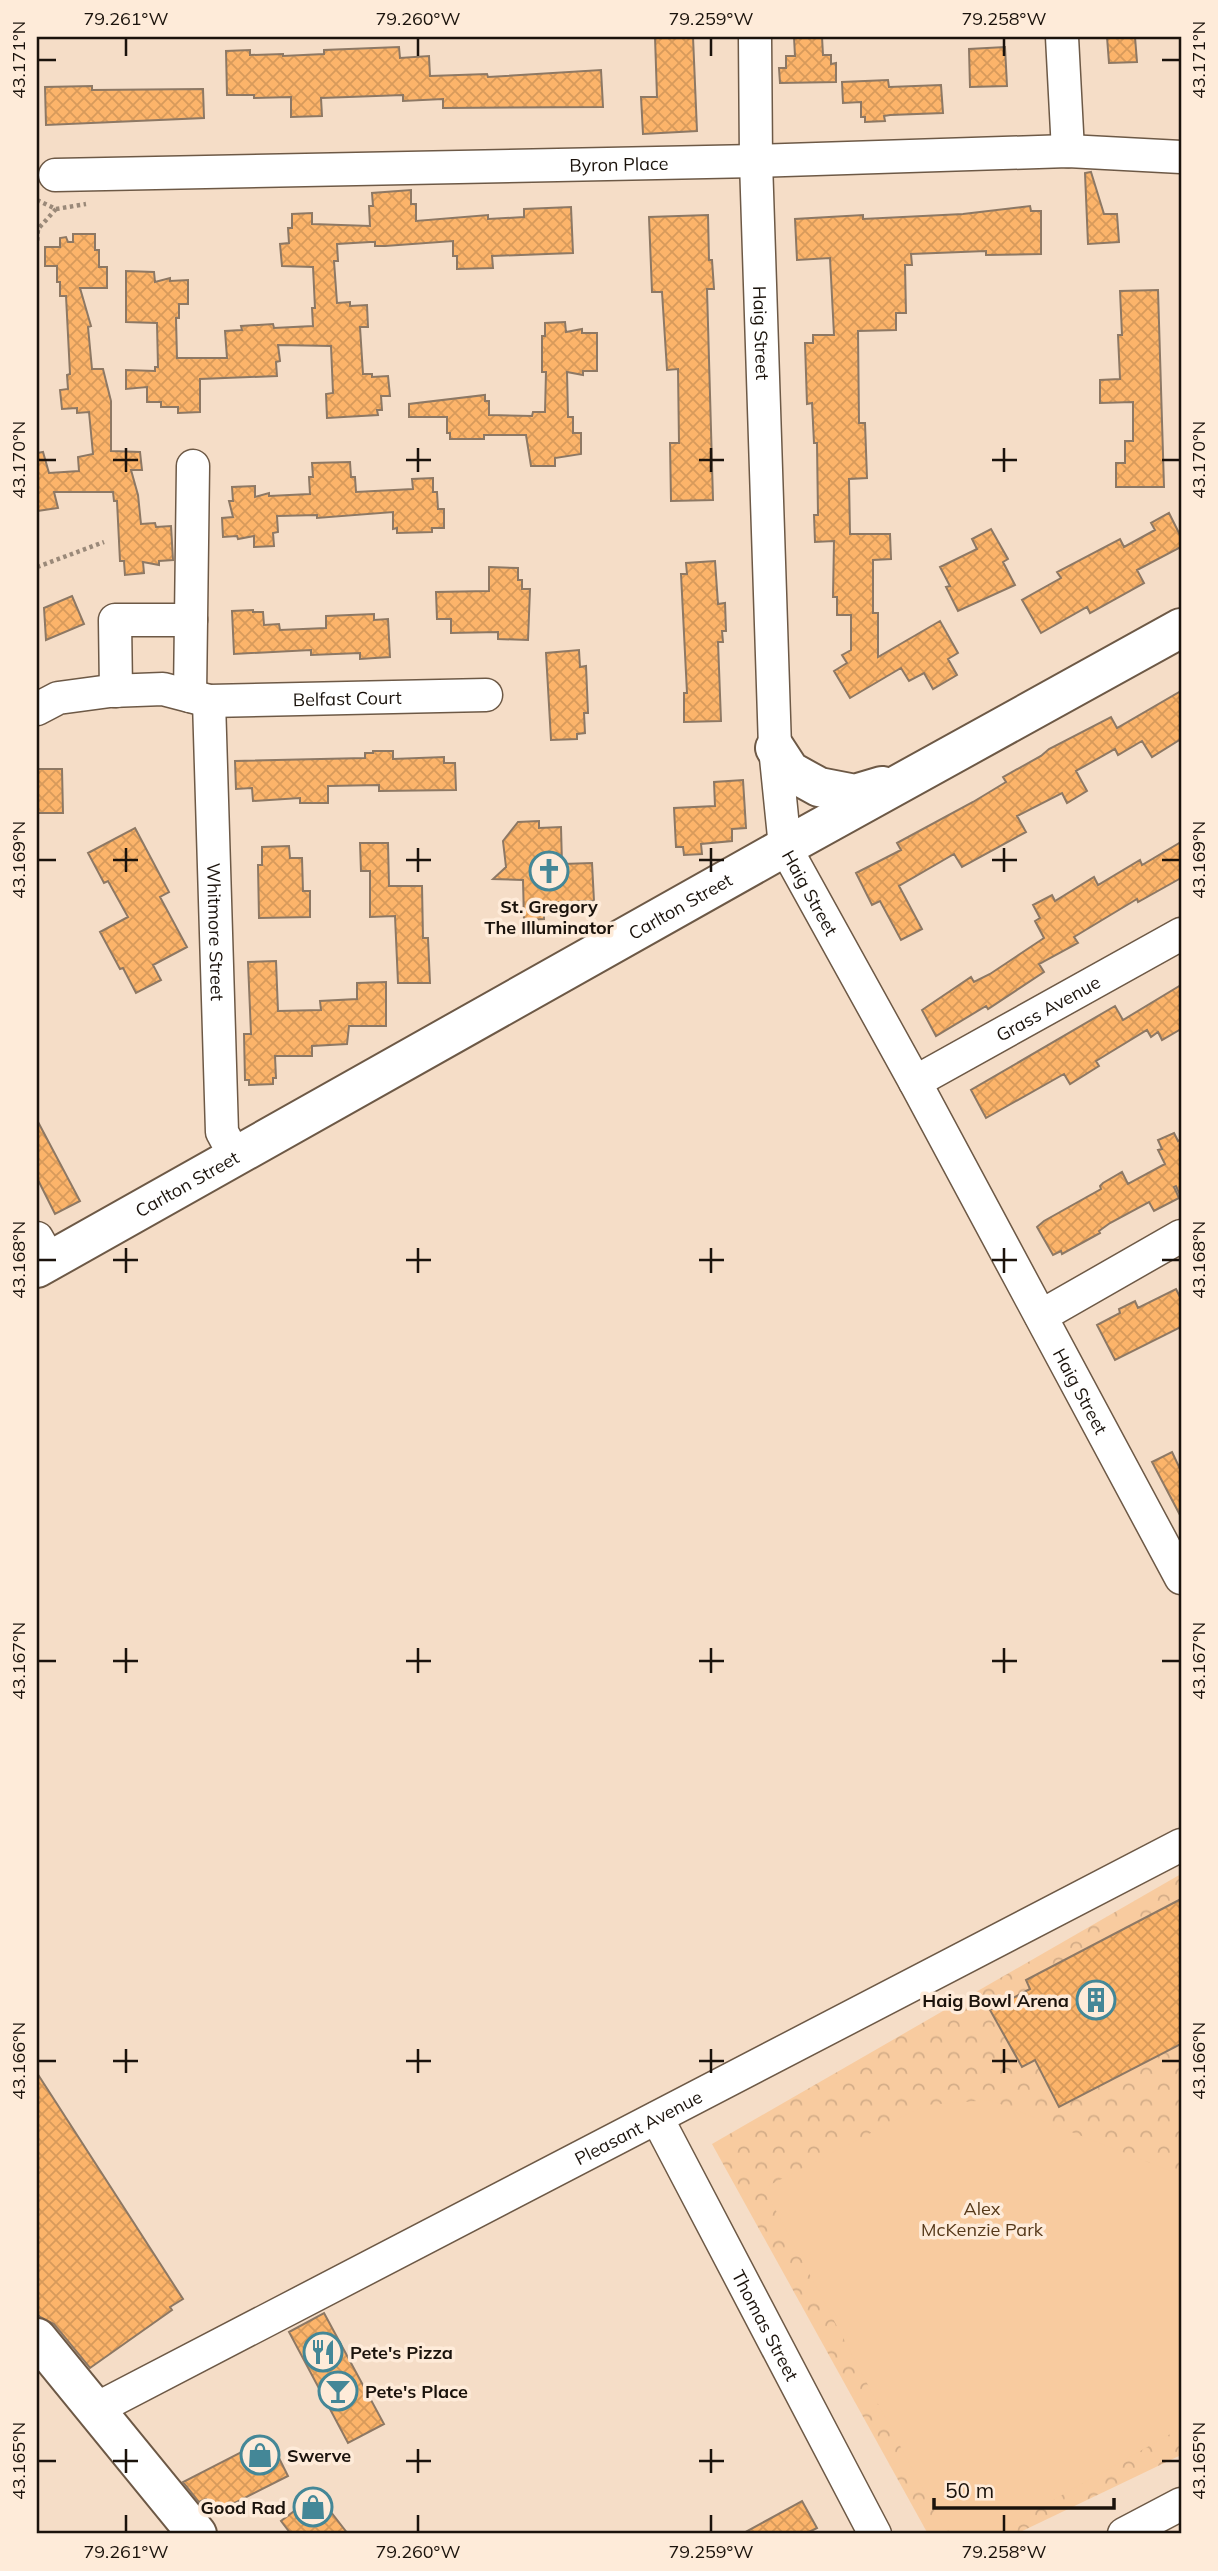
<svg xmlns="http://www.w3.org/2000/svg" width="1218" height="2571" font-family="Mulish,sans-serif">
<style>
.park{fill:url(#park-crowns)}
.pitch{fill:#f8cb9f}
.building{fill:url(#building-cross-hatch);stroke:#8d7864;stroke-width:2}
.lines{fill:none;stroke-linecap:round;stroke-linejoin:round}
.minor-casing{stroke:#6d5946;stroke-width:35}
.major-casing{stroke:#6d5946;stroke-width:42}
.path{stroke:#9a8979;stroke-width:4.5;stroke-dasharray:3.5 3.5;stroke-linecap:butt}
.minor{stroke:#fff;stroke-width:32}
.major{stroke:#fff;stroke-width:38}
.ticks{fill:none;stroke:#1b130c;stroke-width:2.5}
.labels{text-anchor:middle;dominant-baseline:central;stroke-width:7;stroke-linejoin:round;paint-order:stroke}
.street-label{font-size:18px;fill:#1b130c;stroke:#feebd9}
.poi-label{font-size:18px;font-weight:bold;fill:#1b130c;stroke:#feebd9;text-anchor:start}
.park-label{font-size:18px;fill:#553819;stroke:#feebd9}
.neatline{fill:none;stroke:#1b130c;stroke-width:2.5}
.ticks-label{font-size:18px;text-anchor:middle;fill:#1b130c}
</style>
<defs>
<pattern id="park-crowns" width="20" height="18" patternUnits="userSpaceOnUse" patternTransform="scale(1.75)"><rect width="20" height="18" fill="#f8cb9f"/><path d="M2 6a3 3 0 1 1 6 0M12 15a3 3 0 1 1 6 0" fill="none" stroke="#d4ad88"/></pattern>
<pattern id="building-cross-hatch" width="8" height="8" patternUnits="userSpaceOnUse" patternTransform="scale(1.75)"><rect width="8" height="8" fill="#fcb46a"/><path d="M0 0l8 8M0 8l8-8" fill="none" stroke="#d79a5b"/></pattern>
</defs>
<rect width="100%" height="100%" fill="#f5ddc7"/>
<path class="park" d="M1181,1874V2455L1016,2534H928L712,2144Z"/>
<path class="pitch" d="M990,2100L1181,2175V2428L993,2534H960L944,2529L764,2188L925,2105Z"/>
<path class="building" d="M655,37H693L697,131L643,134L641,97H657Z
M794,37H822L823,55H831V64L836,63V82L780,83L779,68H786V56H795Z
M1107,37H1135L1137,62L1109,63Z
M399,47L400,58L429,56L430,76L487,74L488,77L601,70L603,107L443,108V99L403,101V95L321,98L322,116L291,117V97L254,98V95H227L226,51L250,50V55L283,54V56L324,54V50Z
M1005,47L1007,86L970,87L969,49Z
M888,80L889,87L941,85L943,113L890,115L884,116L885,121L865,122V117H861V102L843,103L842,82Z
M92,86V90L203,89L204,118L46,125L45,87Z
M1091,172L1104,214H1117L1119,242L1088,244L1085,173Z
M411,190V204H416V221L488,215V219L524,217V209L571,207L573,253L492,256L493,268L457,269V256H453V241L385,246H375V242H370L337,244L338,261H334L337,303L350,302V306L367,305L368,327H360L363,374H372V377L388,376L390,396H381L382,410H377L378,415L327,418L326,394L333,393L331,346L278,345L280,361L276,362L277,376L200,379V412L178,413V407H161V402H147V387L126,389V370L155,371V367H158L157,323L126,322V271L154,272L155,282L170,278V281L188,280V304H179V318H176L177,358H227L225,331L242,330L241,326L273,324L274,328L313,326L312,308H315L313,267L282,266L280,244L289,243L288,228H292V214L312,213V224L370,226L369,206H373L372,193Z
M1030,206L1031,211H1041V254L986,255V251L911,254L912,265H905L906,313H896V330L858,331L859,423H865L867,478L849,479L850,534H890L891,559L873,560V613H878V657L940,621L958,653L948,659L957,675L933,689L924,673L909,681L901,668L850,698L834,671L847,663L842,655L851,650V615H837V597H833L834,541L815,542L814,515H818L817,443H814L812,403L807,404L805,343H813V335H834L830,258L797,260L795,219L863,215V219L963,214Z
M708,215L709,260H712L714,289H707L713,500L671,501L670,443H679L678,369L667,370L662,292H652L649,217Z
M73,234H95V250H99V267H107V288H80L91,326L88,327L92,369H103L111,401V451L140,452L142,470H131L138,495L141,524L155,523L156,527L171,526L173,560L159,561V565L143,562L144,573L125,575L124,561H120L117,501H114L113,492H54L58,508L37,511V453L43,452L49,473L79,471L78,457L93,454L89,412L77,413V408L62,409L60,390L68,389L67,375L70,374L66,296H60V282H57V266H45V247H60V238L66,237L68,242H73Z
M1158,290L1164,487H1116V463H1125V441H1133V402L1100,403V380L1120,379L1118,335H1122L1120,291Z
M565,322L566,332L582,329V333H597V371H583V375L567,372L568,417H573V433H581V454L555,458V466H531L526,435H484V439H450V433H447V417H409V404L485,395V401H489V415L532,416L533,412H545L546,372H542V336H545V323Z
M350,462L351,477H355L356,492L413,489L412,479L433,478V492H437L438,509H444V528H432V532L397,533V528L393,529V512L317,518V515L277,516L278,532L273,533L274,546L254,547V536L238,539L237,536L223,537L222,518L233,517L229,501H233L232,487L255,486V497L269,493V496L310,494L309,477H313L312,463Z
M1169,513L1181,537V547L1137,570L1144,583L1090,613L1087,607L1041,633L1022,600L1061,578L1057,572L1120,539L1124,547L1155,530L1151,523Z
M991,529L1008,559L1003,562L1015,585L958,611L946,587L950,586L940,567L977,549L972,539Z
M715,561L718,604L725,603L726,631H722L723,642H718L721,721L684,722V693H687L681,574H687L686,563Z
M489,567L518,568V580H522V589H530L528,640L498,639V632L451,633V619H437L436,592L489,591Z
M72,596L84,624L46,640L44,608Z
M253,610V612H263L264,625L279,624L280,630L326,628V616L374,614V620L388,619L390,657L360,659V653L311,655V650L234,654L232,611Z
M579,650L580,667L586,666L588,713H584L585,733L577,734V739L551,740L546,653Z
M1181,691V739L1152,757L1142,741L1118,755L1115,749L1076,771L1087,791L1067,803L1062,793L1017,816L1026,832L962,867L954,854L899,886L922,929L901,940L880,901L872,905L856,873L901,850L897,843L973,802L1006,782L1003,777L1041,756L1049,749L1111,717L1117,728Z
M373,751H393V759L444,757V763H455L456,790L379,791V785L328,786V803H300V798L253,801L252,788L236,789L235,761L365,758V753H373Z
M37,769H62L63,813H37Z
M743,780L746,828L732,829V841L701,844L702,854L684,855L683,847H676L674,808L715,806L714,782Z
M539,821V828L561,827L562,864L592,863L594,901L544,903V919L524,920L523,880L493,879L506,867L503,841L518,822Z
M135,828L169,892L160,897L187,947L153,965L161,980L136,993L123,968L120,969L100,932L128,917L108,881L104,883L88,853Z
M1181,842V878L1138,902L1137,899L1132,902L1074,937L1078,943L1039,964L1044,972L988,1009L986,1006L936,1036L922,1010L971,977L974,982L990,974L1044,938L1035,921L1040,918L1033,905L1052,895L1055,901L1094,877L1098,885L1140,860L1142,865Z
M360,843H388L389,886H422L423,938H428L430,983H398L395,916L370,917V871H361Z
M289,846L290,858H302L303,891H310V917L259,918L258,865H262V847Z
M276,961L278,1011L321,1010L320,1001L357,999V983L386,982V1026H349L347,1044L312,1046V1056H275L276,1078H273V1084L249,1085V1080H245L244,1034H251L248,962Z
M1181,985V1029L1162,1040L1158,1032L1151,1037L1147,1030L1096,1061L1099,1066L1070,1084L1064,1074L986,1118L971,1090L1115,1006L1123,1020Z
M37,1120L80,1201L55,1214L37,1178Z
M1174,1133L1178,1141L1181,1139V1197L1176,1186L1174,1187L1179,1198L1154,1211L1149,1202L1110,1223L1099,1231L1100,1233L1062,1254L1061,1251L1053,1255L1037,1227L1044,1221L1101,1189L1100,1186L1103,1183L1122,1172L1128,1184L1165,1164L1158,1150L1162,1149L1158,1140Z
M1176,1289L1181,1299V1327L1115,1360L1097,1325L1120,1313L1119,1309L1135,1301L1138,1308Z
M1172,1452L1181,1471V1517L1152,1462Z
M1181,1899V2044L1059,2107L1035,2060L1022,2067L990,2010L1030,1989L1026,1980Z
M37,2073L183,2299L170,2307L172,2310L90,2368L54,2324L40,2317L37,2313Z
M324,2313L384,2424L348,2443L289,2332Z
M269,2438L288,2476L213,2514L206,2499L199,2502L183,2482Z
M317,2494L348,2534H291L281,2521Z
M802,2501L817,2528L805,2534H742Z"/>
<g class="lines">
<defs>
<g id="minor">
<path id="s1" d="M755,37L756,161L775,748L785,847L915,1082L1181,1578"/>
<path d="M1062,37L1068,151"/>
<path id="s2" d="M55,175L756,161L1068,151L1181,157"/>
<path d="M116,691L115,620H191"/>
<path d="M190,696L193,466"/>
<path id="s3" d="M209,701L222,1132L236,1158"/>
<path id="s4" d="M37,709L58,698L110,691L163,689L209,701L486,695"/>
<path id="s5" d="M915,1082L1181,934"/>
<path d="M37,1238L50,1261"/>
<path d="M1041,1316L1181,1236"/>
<path id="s6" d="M657,2118L875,2534"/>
<path id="s7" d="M96,2409L1181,1845"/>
<path d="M1124,2534L1181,2504"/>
</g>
<g id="major">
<path d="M775,748L790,771L819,787L855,794L882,786"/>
<path id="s8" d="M37,1268L785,847L1181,628"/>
<path d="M37,2338L197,2534"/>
</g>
</defs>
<use href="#minor" class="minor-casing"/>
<use href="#major" class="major-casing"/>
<path class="path" d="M37,200L56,209L38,229L37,244
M56,209L86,204
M37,567L104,542"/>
<use href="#minor" class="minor"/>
<use href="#major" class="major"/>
</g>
<path class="ticks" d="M126,38V56M418,38V56M711,38V56M1004,38V56M38,60H56M1162,60H1180M126,448V472M418,448V472M711,448V472M1004,448V472M38,460H56M113,460H138M406,460H431M699,460H724M992,460H1017M1162,460H1180M126,848V872M418,848V872M711,848V872M1004,848V872M38,860H56M113,860H138M406,860H431M699,860H724M992,860H1017M1162,860H1180M126,1248V1273M418,1248V1273M711,1248V1273M1004,1248V1273M38,1260H56M113,1260H138M406,1260H431M699,1260H724M992,1260H1017M1162,1260H1180M126,1648V1673M418,1648V1673M711,1648V1673M1004,1648V1673M38,1661H56M113,1661H138M406,1661H431M699,1661H724M992,1661H1017M1162,1661H1180M126,2049V2073M418,2049V2073M711,2049V2073M1004,2049V2073M38,2061H56M113,2061H138M406,2061H431M699,2061H724M992,2061H1017M1162,2061H1180M126,2449V2473M418,2449V2473M711,2449V2473M38,2461H56M113,2461H138M406,2461H431M699,2461H724M1162,2461H1180M126,2515V2532M418,2515V2532M711,2515V2532M1004,2515V2532"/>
<defs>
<symbol id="church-ring" viewBox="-11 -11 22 22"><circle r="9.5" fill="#feebd9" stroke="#448797" stroke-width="1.5"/><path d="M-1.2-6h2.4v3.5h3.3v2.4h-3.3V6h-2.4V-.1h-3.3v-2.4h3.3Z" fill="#448797"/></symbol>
<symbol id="building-ring" viewBox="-11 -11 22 22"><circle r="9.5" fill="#feebd9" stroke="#448797" stroke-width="1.5"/><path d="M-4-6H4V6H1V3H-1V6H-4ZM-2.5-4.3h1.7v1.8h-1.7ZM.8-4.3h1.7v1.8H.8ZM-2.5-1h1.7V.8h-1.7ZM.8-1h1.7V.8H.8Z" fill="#448797"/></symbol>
<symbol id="restaurant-ring" viewBox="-11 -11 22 22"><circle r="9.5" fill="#feebd9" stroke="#448797" stroke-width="1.5"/><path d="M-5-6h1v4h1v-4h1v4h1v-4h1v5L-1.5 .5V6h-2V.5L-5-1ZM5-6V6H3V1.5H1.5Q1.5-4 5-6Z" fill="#448797"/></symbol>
<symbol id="bar-ring" viewBox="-11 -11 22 22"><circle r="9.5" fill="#feebd9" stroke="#448797" stroke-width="1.5"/><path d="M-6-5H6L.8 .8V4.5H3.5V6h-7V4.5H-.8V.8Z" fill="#448797"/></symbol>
<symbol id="shop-ring" viewBox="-11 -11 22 22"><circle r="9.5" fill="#feebd9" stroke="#448797" stroke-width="1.5"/><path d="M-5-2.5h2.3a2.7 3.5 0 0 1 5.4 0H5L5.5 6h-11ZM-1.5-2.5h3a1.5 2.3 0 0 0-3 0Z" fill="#448797"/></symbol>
</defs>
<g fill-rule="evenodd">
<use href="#church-ring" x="527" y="849" width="44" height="44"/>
<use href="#building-ring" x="1074" y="1978" width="44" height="44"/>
<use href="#restaurant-ring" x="301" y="2330" width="44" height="44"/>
<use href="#bar-ring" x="316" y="2369" width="44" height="44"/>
<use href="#shop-ring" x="238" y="2433" width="44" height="44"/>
<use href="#shop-ring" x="291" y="2485" width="44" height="44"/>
</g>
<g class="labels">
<g class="street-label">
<text stroke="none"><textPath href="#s2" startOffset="564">Byron Place</textPath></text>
<text stroke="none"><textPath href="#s1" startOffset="296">Haig Street</textPath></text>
<text stroke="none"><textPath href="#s4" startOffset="315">Belfast Court</textPath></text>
<text stroke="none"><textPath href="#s1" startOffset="863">Haig Street</textPath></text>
<text stroke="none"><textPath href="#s8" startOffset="738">Carlton Street</textPath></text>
<text stroke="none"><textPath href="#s3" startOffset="231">Whitmore Street</textPath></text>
<text stroke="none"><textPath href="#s5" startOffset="152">Grass Avenue</textPath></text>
<text stroke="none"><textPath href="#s8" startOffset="172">Carlton Street</textPath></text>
<text stroke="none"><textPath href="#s1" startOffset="1430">Haig Street</textPath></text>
<text stroke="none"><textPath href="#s7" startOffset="611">Pleasant Avenue</textPath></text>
<text stroke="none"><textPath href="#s6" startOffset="234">Thomas Street</textPath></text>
</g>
<g class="poi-label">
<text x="549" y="906" text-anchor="middle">St. Gregory<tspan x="549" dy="21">The Illuminator</tspan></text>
<text x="1069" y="2000" text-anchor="end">Haig Bowl Arena</text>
<text x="350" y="2352">Pete's Pizza</text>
<text x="365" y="2391">Pete's Place</text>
<text x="287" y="2455">Swerve</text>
<text x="286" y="2507" text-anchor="end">Good Rad</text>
</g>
<g class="park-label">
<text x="982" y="2208">Alex<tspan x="982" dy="21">McKenzie Park</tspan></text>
</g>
</g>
<rect width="1218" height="2571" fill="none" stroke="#feebd9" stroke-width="77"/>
<path d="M934 2498v10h180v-10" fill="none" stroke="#1b130c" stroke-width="3.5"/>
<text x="945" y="2498" font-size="21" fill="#1b130c" stroke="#feebd9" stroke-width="5" paint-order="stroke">50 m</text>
<rect x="38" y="38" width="1142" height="2494" class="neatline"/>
<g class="ticks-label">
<text x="126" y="25">79.261°W</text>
<text x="418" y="25">79.260°W</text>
<text x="711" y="25">79.259°W</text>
<text x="1004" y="25">79.258°W</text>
<text transform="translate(19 60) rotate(-90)" y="6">43.171°N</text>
<text transform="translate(1199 60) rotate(-90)" y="6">43.171°N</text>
<text transform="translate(19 460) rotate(-90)" y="6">43.170°N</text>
<text transform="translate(1199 460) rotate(-90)" y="6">43.170°N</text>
<text transform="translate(19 860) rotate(-90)" y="6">43.169°N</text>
<text transform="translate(1199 860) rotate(-90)" y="6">43.169°N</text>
<text transform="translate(19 1260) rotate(-90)" y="6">43.168°N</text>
<text transform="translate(1199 1260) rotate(-90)" y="6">43.168°N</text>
<text transform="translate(19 1661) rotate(-90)" y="6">43.167°N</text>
<text transform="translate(1199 1661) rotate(-90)" y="6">43.167°N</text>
<text transform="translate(19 2061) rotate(-90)" y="6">43.166°N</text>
<text transform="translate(1199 2061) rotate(-90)" y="6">43.166°N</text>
<text transform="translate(19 2461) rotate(-90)" y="6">43.165°N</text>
<text transform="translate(1199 2461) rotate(-90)" y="6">43.165°N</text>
<text x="126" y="2558">79.261°W</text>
<text x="418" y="2558">79.260°W</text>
<text x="711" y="2558">79.259°W</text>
<text x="1004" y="2558">79.258°W</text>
</g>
</svg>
